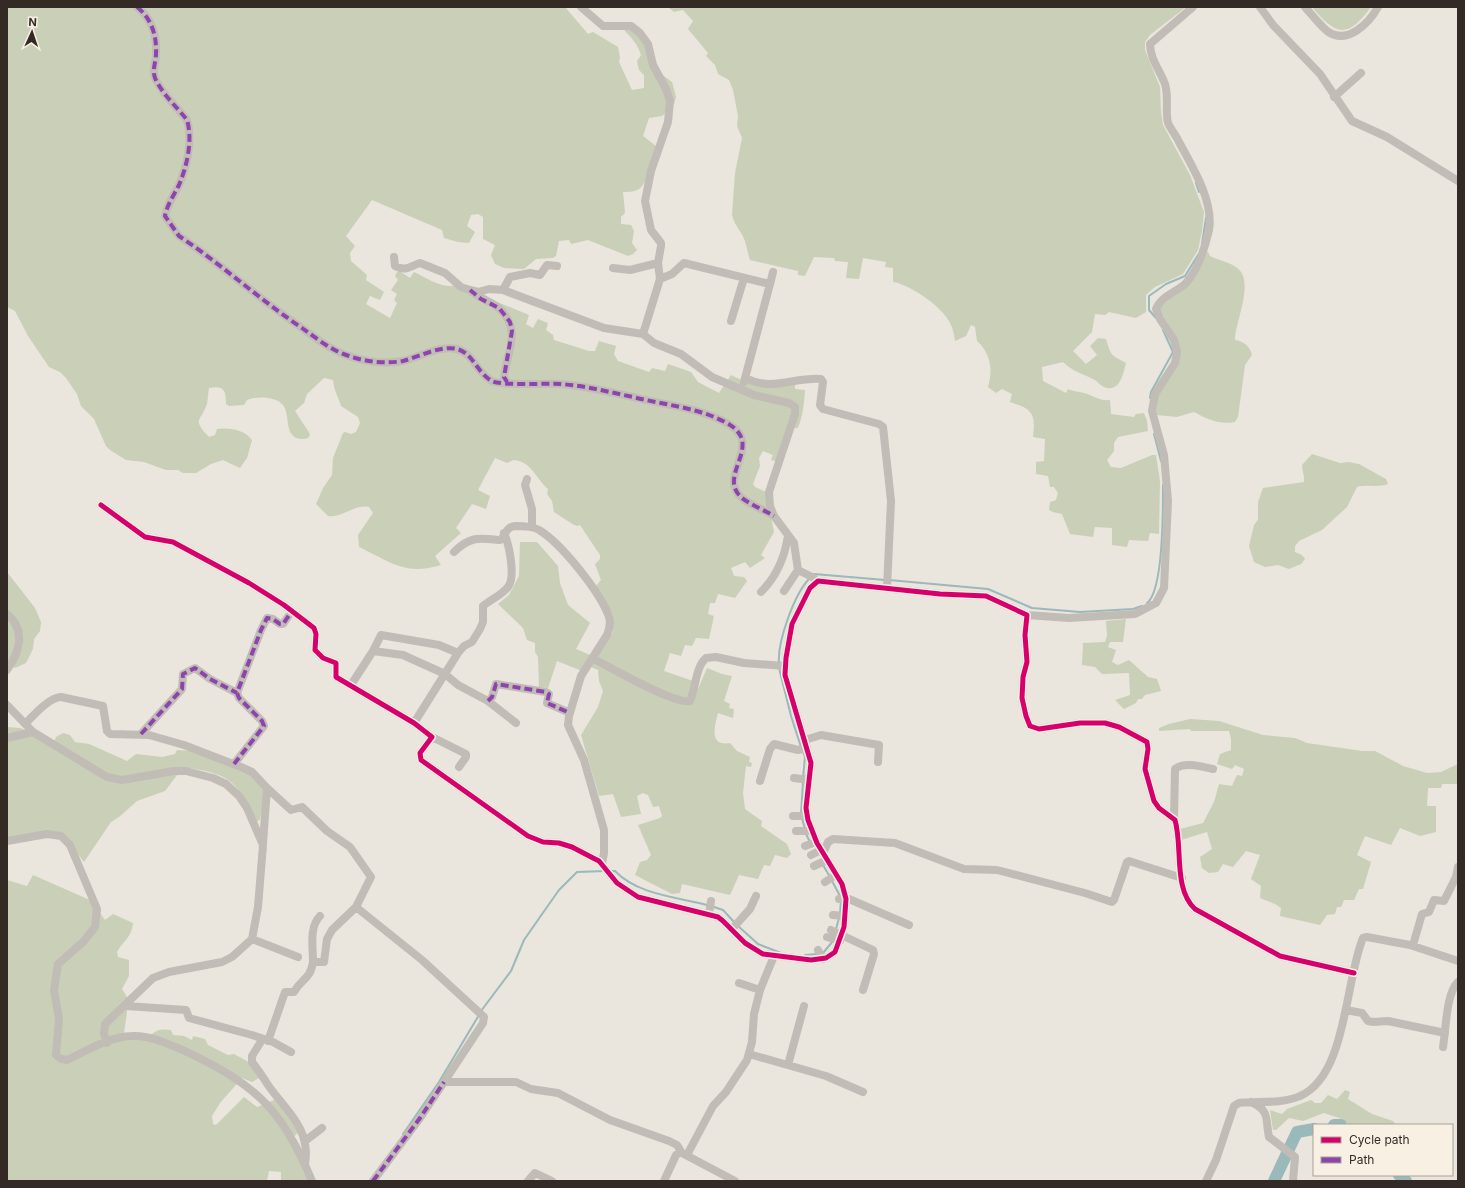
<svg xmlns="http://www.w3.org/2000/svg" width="1465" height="1188" font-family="Inter,sans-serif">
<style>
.green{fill:#c9d0b7}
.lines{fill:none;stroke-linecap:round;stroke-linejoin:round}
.stream{stroke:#9ab9bb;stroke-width:2}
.river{stroke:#9ab9bb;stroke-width:12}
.street{stroke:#c2bcb6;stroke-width:8}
.quiet{stroke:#8e44ad;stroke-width:4;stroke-dasharray:8 4;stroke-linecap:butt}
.cycleway-casing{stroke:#f8f0e3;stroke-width:8}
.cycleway{stroke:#d6006c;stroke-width:5}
</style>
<rect width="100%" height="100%" fill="#eae5dd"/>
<path class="green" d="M7,7H565L588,34L593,32L618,47L620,57L619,62L632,90L644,88V75L639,70L637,61L641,55C638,45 632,38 625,31V28L636,30L660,73L672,82L676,97L674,104L666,105L667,112L662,116L649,118L643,136L656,146C653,156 648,183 639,189C634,192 629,192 623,192L625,213L621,217V224L631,225L634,231L632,243L637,250L633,254L628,256L588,240L571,244L569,240L559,241L556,256L553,258L536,259L524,269L504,268L495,264L491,255L495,245L483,239V217L478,214L471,215L467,226L475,232L469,243L458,242L444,238L442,230L372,200L346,236L355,246L350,253L351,261L367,275L366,280L384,292L380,300L370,296L366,304L390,318L397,303L394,300L397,294L391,290L398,280L395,276L397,272H401L410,278L414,272C425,277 444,290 456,285L529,315L526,324L533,328L538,319L548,323L546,330L553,335L554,340L589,351H595L599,341L616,346L614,354L618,361L649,372L652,368L665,371L668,364L691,372L698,382L719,393L731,375L748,383L795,385V389L805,390C804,404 803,415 798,428H794L782,463L771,460L773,455L763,451L759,458L760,466L753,484L755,487L766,492L774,532L761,555L765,558L750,568L745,562L731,568L734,576L744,577L747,581L735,598L718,594L715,603H710L708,614L714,616L709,639L696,638L692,646L685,645L681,656L670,653L664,671L693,681L691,686L698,689L707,668L722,674L732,676L724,701L730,704L729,708L734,709L733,718L718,713C715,725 708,747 730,743L737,751L750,757L749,762L752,763L751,767L746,766L743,793L745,809L762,821L761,826L787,844L791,854L787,858L775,855L770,866L764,865L758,879L739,875L730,895L682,884L680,893L672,894L635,875L640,862L647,860L651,855L638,825L660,818L662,816L659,806L653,807L648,795L643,793L637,796L641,814L621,817L613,794L599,796L581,735L598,707L603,691L599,681L598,670L591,667L613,632V616L596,586L601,580L595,564L600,559V555L580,525L577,526L574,525L554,512L552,501L547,494L548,489C537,480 531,461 514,460L507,463L495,458L478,490L490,496L486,509L472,504L456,528L461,533L435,556L441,565C405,576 391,562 359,547L358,535L373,513L369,507C354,504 343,518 328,516L316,504L323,488L332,475L333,458L343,433L345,432L351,434L356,432L360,423L358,417L341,406C338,396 334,391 333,380L324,378L307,394L304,403L295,411L310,434L309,437C306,439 305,439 301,439C283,437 291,415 283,405C276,396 256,396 247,400L244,405L229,406L226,404C226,390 224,385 209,388C208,393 208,399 207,404C201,422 191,418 209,437L215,435L217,429C229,427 245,430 252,440L247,458L240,468L223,460L211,464L196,473H183L178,470H166L144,462L126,460L110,450L106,446L94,419L81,406L77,394L66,378L60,372L49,367L28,336L15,311L7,307Z
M668,7H1186L1150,35L1145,42V50L1160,87L1161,112L1163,125L1190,175L1204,212L1202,231L1198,250L1183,274L1155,287L1146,295V312L1136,318L1109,312L1105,315L1095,314L1092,332L1073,351L1086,364L1097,355L1090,346L1098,338L1106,339C1111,356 1111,355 1126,363C1123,375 1119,395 1102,386C1100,385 1098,382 1095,380C1082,373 1075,373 1063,362L1042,367L1043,381L1066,393L1068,389C1074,392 1078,391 1084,393C1094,396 1099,401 1110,400L1111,414L1134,417L1136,414L1144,413L1147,421L1148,431L1118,437L1114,443V451L1107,460L1111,467L1121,468L1152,455H1156L1160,481L1159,534L1150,533L1148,541L1129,540L1127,547L1112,545V528L1095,527L1093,537L1070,534L1062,514L1053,512L1049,510L1050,502L1056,500L1058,493L1054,487H1050L1048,476L1036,474V462L1044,461L1045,439L1033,437C1036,413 1032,409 1010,402L1012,394L1002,389L996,393L988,387C993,369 991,354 977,341L975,327L971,325L966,336L955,341C954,335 953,328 950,323C943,307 909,284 893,282V268L885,267L886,262L863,258L859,279L846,278L848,262L835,261L834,258L814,257L805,276L798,275V271L750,260C748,254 747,248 745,241C742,232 734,225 732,215L735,173L742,138L737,126L738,116L733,90L729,80L718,74L715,65L706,56L708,53L688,29L693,21L683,10L674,12Z
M1312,7H1371C1348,38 1337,37 1312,7Z
M1205,251L1208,252L1210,256C1218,260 1229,262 1236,267C1256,280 1235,321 1235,340C1243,341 1250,346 1252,355L1245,365L1238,417L1235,422C1221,425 1206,419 1194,412L1177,417L1156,415L1157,395L1177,364L1170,329L1159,309L1173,295Z
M1312,454L1340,463L1348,462L1359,464L1386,479L1388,484C1378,488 1367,484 1357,487L1347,507L1322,530L1299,541L1295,546V552L1302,555L1305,559L1301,564L1289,569L1278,565L1265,567L1254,562L1249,546L1254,525L1258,520V502L1263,488L1304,482C1305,476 1302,472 1302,465Z
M520,542H537L558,566L560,583L568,605L590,623L576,649L590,655L582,671L557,661L548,688L539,687L538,657L535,652V643L527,640L523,628L498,604L509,595L519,576Z
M7,572L35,608L41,622L40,631L34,639L33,649L26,663L15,668L7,663Z
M1126,619L1123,642H1110L1108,647L1116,650L1112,662L1118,665L1129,660L1148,677L1157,679L1161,691L1145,695L1142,699H1138L1136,703L1124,709L1115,700L1130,695L1129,673L1102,674L1095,667L1082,665L1083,643L1105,642L1107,636L1106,621Z
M1190,719L1219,721L1263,735L1295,738L1307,743L1362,751H1375L1403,766L1427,773L1441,772L1458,764V784H1442L1441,788H1428L1427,806H1436V832L1420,836L1400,828L1391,845L1365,836L1357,855L1371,862L1363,889H1359L1354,900H1344L1341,907H1337L1335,914L1327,915L1320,925L1280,916L1281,908L1275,904L1260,898L1261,886L1251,879L1260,855L1246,851L1233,867L1223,864L1218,872L1209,873L1202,868L1200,857L1212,849L1207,832L1181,840L1180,829L1203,823L1214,802L1219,784L1232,786L1237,775L1242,776L1244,769L1235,765L1232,769L1217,764L1220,754L1231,750V739L1229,731H1191L1190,729L1159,731V728L1169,724Z
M7,727L20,728L51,740H55L56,737L63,733L70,735L75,742L89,744L127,761L136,754L162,757L175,754L177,750L192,751L253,776L265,790L260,820L255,822C239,784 232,774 189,768L177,775L165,791L137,801L119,817L111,822L84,862L65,836L7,839Z
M33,875L99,904L100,913L105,920L113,914L133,923C132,937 123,941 117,952L118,957L129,960V976L122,989L127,997V1012L123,1039H147C154,1031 159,1028 171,1030L173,1035L184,1036L192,1040L193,1036L205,1039L208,1045L228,1055L234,1054L247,1061L259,1078L252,1082L242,1078L220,1103L212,1116L213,1124L216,1125L244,1097L257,1107L276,1099L299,1132L290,1140L309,1181H281V1172L269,1171L267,1181H7V880L27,886Z
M1345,1090L1350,1092L1348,1099L1372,1114L1393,1121L1396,1125H1350L1339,1118L1324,1113L1303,1121L1289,1118L1276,1130H1273L1270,1110L1282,1114L1287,1109L1311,1100L1315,1103H1321L1328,1095L1337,1099Z"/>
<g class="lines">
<path class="stream" d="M1196,183L1199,192
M1202,244L1206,218
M1156,318L1149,310V296L1166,284L1185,276L1198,255
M1150,398L1151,392L1173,352L1163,330
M1154,434L1161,461
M814,574L885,580
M889,580L988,589L1032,608L1080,612L1133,609L1142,606
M1147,603C1164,590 1163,507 1163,485
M779,664C777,642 794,595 809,579
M779,668L791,716L801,747
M803,751L805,757L803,778
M801,814L803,782
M802,818L805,829
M806,834L810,842
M823,865L830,877
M611,871H615C638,895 677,897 707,905
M832,881L840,896
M711,906L723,910L735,923
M840,914L841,900
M738,926L758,944L781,953
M836,929L839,918
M823,953L833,941
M805,955L817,954
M481,1011L511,971L524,940L540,917L559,890L577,872L605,871
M403,1134L439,1082L479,1015"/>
<path class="river" d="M1334,1125H1341
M1399,1175L1406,1181
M1274,1181L1297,1132L1314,1129"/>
<path class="street" d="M137,7C151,18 157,35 156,54C156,62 152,69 155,78C162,94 177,107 187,120C193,140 187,166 179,185C174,195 167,205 165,216L179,236C221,264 259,299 302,328C316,338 332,351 349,356C366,362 386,364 403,361C419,357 440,345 457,349C473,353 477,373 492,381C502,386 547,383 561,384C586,386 609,392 633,397C664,405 696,407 725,422C768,444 715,475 742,498C751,505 764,510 774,516
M581,7L603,26H631L640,33L648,44L653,65L666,89L670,101L668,122L651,171L645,201L651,230L661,243V246L658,263L660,279L643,334L654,343L681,354L712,377L754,395L789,403L795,407V414L769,492L770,506L774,516L794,543L798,570L814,578L816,582
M1260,7L1273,25L1320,74L1352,121L1387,137L1458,181
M1305,7C1312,15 1319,24 1327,31C1347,46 1369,23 1378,7
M1334,97L1361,73
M394,257L395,266C406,272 410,266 420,263L445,273L461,287L470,290L478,292L489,289L503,290L604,328L643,334
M613,268L630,270L658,263
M660,279L672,274L684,263L770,284L744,382
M770,284L773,272
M503,290L510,277L530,273L540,275L547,265L557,266
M471,291C479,298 494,303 500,309C522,331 507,351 504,377L507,382
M731,321L744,278
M745,378C774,392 792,377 821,379L823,382L820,405L823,409L879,424L883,427L891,501L887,588
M527,479L525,485L532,509V527
M101,505L145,537L173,542L249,583L284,605L314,628L316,634L315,650L323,658L336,663V677L414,723L432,737L420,753L421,760L528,836L543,842L559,843L572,847L593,858L599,861L617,883L638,897L718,917L723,921L745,943L763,954L811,960L826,958L835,952L844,927L846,899L842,884L817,843L808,820L806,808L811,763L785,675L786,658L792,624L810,588L818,581L940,594L986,596L1027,615L1025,635L1027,662L1023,677L1022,698L1026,716L1030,726L1039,729L1080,723H1105L1119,727L1147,742L1148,749L1145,769L1154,801L1159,808L1175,820C1183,847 1173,889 1195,909L1280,956L1354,973
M454,552C470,536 479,538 500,540C506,536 505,527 515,526C521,526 533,526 539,530C561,543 601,593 609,617C611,623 609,630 607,635L581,676L569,716L568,725L584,760L604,830V853L602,864
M784,591L798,570
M761,592C777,576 785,557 788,535
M7,614C26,630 20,652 7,670
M1027,615L1069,618L1135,614L1156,603L1164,588L1168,501L1164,455L1152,411L1155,394L1175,363L1177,352L1174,340L1160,319L1156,309C1161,296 1177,292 1186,283C1198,270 1205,247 1209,230C1214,201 1192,166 1179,142C1176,135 1171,130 1168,123C1165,110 1169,96 1165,84C1160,70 1150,59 1150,44L1193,7
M373,651L403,655L445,674L458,685L488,701L516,723
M592,658C610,667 674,705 690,701C696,688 695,668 706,658L716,657L744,663L785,666
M351,685L373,651L381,635L439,645L458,653
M488,701L492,697L496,684L546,692L549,694L547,703L570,713
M7,705L33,732L107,777L122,780L174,771H186L213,778L226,784L239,796L247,808L263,845L258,907L252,939L232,957L222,962L169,972L153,978L105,1024L104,1034L107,1043
M414,723L458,653L464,646L472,642L480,629L483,622V606C491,599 501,596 508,587C516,577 509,544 504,533
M25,724C34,715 48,698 61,697L103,706L107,731L110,734L149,735L184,745L241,767L252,772L267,788L263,843
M141,734L182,689L183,674L195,668L210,679L237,693
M432,737L466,754V757L459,767
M7,738L33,732
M805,740L821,735L879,745L878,762
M234,764L264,726L262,721L239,698L237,693L261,630L267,618L273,619L280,624H283L292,611
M794,778L809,780
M760,781L770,749L774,744L798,750L807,748
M267,788L291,810L302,807L327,831L350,847L371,877L356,907L422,960L484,1017L483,1023L444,1082H516L531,1089L558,1093L610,1120L669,1141L677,1145L682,1153
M793,816H807
M1174,818L1175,769C1184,761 1203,767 1213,769
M796,831H811
M7,841L47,834L61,836L70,845L97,909L95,927L83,942L58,964L54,990L59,1019L56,1055L61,1059L67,1060C86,1051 111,1036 132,1036C151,1035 170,1045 187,1052C256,1085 283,1110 312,1181
M805,846L816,842
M823,853L828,842L833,839L895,843L964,869L997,870L1085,893L1112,902L1114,900L1127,862L1129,861L1182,878
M811,855L821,850
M814,866L827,860
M825,882L836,875
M839,899H849L909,925
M709,914L711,901
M833,915L845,916
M732,929L750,909L756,896
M831,930L873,950L874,954L863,990
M827,937L840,941
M252,939L298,957
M1413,945L1422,914L1429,912L1434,900L1444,901L1456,877L1458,867
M818,950L823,959
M313,962C313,947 309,927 320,916
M739,983L760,990
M126,1006L186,1010L189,1018L252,1035L273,1042L291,1052
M1346,1010L1362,1013L1368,1021L1373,1022L1388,1021L1445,1033
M262,1040L252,1056V1062C258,1070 263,1077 268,1085C286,1111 311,1128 305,1164
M268,1041L285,992H294C302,978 310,980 313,962H324L327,939L332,930L356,907
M1443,1047C1446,1030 1446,993 1458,982
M749,1054L826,1076L863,1092
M788,1065L804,1006
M1251,1102C1271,1111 1265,1120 1269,1137L1295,1157L1293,1181
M305,1141L322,1128
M687,1155L713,1106L726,1092L747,1060L752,1042L754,1014L760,990L774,956
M373,1181L420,1118L444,1082
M528,1181L535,1173L552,1181
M664,1181L676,1155L680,1152L735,1181
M1206,1181L1216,1160L1234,1106L1239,1103C1258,1101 1283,1104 1300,1096C1347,1076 1345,980 1363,938L1367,937L1410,945L1458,961"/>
<path class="quiet" d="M137,7C151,18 157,35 156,54C156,62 152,69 155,78C162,94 177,107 187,120C193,140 187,166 179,185C174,195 167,205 165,216L179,236C221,264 259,299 302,328C316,338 332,351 349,356C366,362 386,364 403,361C419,357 440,345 457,349C473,353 477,373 492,381C502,386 547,383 561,384C586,386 609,392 633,397C664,405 696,407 725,422C768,444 715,475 742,498C751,505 764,510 774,516
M470,290L481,299L499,308L510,322L512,331L504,377L507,382
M488,701L492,697L496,684L546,692L549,694L547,703L570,713
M141,734L182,689L183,674L195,668L210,679L237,693
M234,764L264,726L262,721L239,698L237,693L261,630L267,618L273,619L280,624H283L292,611
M373,1181L420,1118L444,1082"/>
<defs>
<path id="cycleway" d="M101,505L145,537L173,542L249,583L284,605L314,628L316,634L315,650L323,658L336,663V677L414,723L432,737L420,753L421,760L528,836L543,842L559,843L572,847L593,858L599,861L617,883L638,897L718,917L723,921L745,943L763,954L811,960L826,958L835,952L844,927L846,899L842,884L817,843L808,820L806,808L811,763L785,675L786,658L792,624L810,588L818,581L940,594L986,596L1027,615L1025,635L1027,662L1023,677L1022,698L1026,716L1030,726L1039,729L1080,723H1105L1119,727L1147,742L1148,749L1145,769L1154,801L1159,808L1175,820C1183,847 1173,889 1195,909L1280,956L1354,973"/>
</defs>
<use href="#cycleway" class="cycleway-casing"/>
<use href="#cycleway" class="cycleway"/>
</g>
<rect width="1465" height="1188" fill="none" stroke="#332a25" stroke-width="16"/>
<rect x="1313" y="1124" width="140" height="52" fill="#f8f0e3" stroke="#a9a197"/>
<rect x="1321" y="1137" width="20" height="6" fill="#d6006c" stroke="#a9a197"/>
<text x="1349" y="1144" font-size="12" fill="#332a25">Cycle path</text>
<rect x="1321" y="1157" width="20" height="6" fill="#8e44ad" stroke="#a9a197"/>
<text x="1349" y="1164" font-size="12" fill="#332a25">Path</text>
<g transform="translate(32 32) rotate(3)" stroke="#f8f0e3" stroke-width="3" paint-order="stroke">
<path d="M0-3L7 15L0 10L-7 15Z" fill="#332a25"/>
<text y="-6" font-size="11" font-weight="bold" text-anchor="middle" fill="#332a25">N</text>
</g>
</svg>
